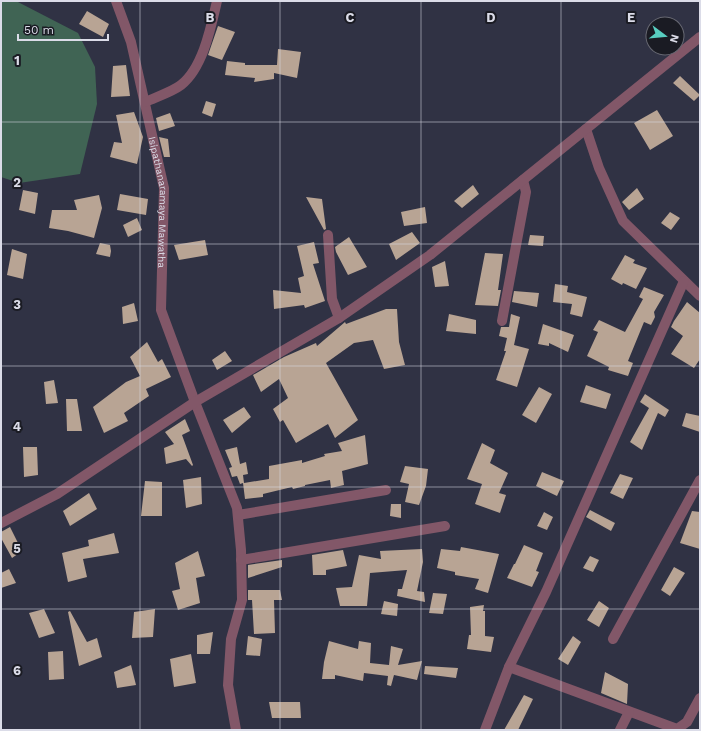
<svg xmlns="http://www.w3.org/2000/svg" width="701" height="731" font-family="'Work Sans',sans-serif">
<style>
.green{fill:#406454}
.building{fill:#b8a494}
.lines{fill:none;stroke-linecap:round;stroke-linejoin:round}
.minor{stroke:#825768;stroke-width:10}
.tertiary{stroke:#825768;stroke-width:10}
.grid{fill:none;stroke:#dbdce8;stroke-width:1;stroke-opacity:0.55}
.labels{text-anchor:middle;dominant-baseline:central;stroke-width:4;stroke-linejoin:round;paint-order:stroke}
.street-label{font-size:10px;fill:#dbdce8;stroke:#1a1b23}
.grid-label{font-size:13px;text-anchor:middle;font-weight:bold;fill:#dbdce8;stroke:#1a1b23;stroke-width:4;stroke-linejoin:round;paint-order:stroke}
</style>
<rect width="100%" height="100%" fill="#303244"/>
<path class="green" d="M1,1H16L78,33L95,67L97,104L80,174L19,183L1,177Z"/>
<path class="building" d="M87,11L109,24L103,37L79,24Z
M218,26L235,32L222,60L208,55Z
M278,49L301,52L297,78L274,73V79L254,82L255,78L225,75L227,61L245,63V65H277Z
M126,65L130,96L111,97L113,66Z
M680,76L700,95L694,101L673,83Z
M206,101L216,104L212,117L202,113Z
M657,110L673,136L650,150L634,123Z
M134,112L143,137L137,164L110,157L114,142L122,143L116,115Z
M170,113L175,126L159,131L156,118Z
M159,137L168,139L170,157H164Z
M473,185L479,194L462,208L454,201Z
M637,188L644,199L629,210L622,202Z
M23,190L38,193L35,214L19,210Z
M120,194L148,199L146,215L117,210Z
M99,195L102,208L94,238L68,231L49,228L52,210H77L74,200Z
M306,197L322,199L326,229L324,230Z
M425,207L427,223L404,226L401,212Z
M670,212L680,218L671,230L661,223Z
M137,218L142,230L128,237L123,225Z
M412,232L420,243L396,260L389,244Z
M530,235L544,236L543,246L528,245Z
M349,237L367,267L348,275L336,252L335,247Z
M205,240L208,255L179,260L174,245Z
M314,242L319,263L313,264L325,301L305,308L304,305L274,309L273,290L301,293L298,278L304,276L297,246Z
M100,243L110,245L111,251L110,257L96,254Z
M12,249L27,254L23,279L7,275Z
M485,253L503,254L498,290H501L498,306L475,305Z
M625,255L635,260L633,263L647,268L636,289L623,283L622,285L611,279Z
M445,261L449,286L435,287L432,267Z
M555,284L568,286L567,292L587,297L582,317L570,314L572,304L553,302Z
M644,287L664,295L654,312L655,317L651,325L644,322L628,361L633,363L628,376L608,370L609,367L587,356L598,332L593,330L599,320L625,332L643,299L639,297Z
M514,291L539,293L537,307L512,302Z
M687,302L700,313V359L694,368L671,354L683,336L671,327L674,321Z
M134,303L138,321L123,324L122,307Z
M386,309H397L399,342L405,365L384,369L373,340L354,343L326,363L358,420L335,438L328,424L296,443L283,420L280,422L273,409L288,398L279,379L261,392L253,375L284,357L316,343L317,346L345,322L346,324Z
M449,314L476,320V334L446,331Z
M511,314L520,317L514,345L529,349L517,387L496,380L506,351H504L507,338L499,336L501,327H509Z
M543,324L574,335L568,352L549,343V346L538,344Z
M147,342L158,362L162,359L171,377L146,389L149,396L124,413L128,421L104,433L93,407L126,382L140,376L130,357Z
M225,351L232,361L217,370L212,360Z
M54,380L58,403L46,404L44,382Z
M586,385L611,394L606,409L580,402Z
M539,387L552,394L536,423L522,415Z
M645,394L669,410L665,417L658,413L642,450L630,442L649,408L640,402Z
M66,399H77L82,431H67Z
M244,407L251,417L232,433L223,420Z
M686,413L700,416V432L682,426Z
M185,419L190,431L182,435L193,465L192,466L186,459L166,464L164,448L174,444L165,432Z
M365,435L368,464L342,471L344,485L331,488L330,480L305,485V486L293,489L292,487L263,494V497L245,499L243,483L240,484L237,476L232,477L229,468L232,467L225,450L237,447L240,464L246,462L248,474L243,475L244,483L269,479V466L302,460V463L325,456L324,454L342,451L338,443Z
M482,443L495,450L490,463L508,473L499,493L506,495L500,513L475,504L482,484L467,479Z
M23,447H37L38,475L24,477Z
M405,466L428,469L426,486L419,505L405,502L409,484L400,482Z
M542,472L564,481L557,496L536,486Z
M620,474L633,478L623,499L610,493Z
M201,477L202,504L186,508L183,480Z
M145,481L162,482V516H141Z
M89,493L97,509L70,526L63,511Z
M391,504H401V518L390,516Z
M590,510L615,523L611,531L586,517Z
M692,511L700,512V549L680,543Z
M544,512L553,517L547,530L537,526Z
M10,527L22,551L12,558L1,538V532Z
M114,533L119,553L83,559L87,577L68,582L62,553L89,546L88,540Z
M524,545L543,553L536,571L539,572L532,587L507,578L514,564H515Z
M461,547L499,554L488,593L475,589L479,579L455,575V572L437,568L441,549L460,551Z
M422,549L423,562L417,591L424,592L425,602L397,596L398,589H402L407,570L370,573L367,606H340L336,588L352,587L359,555L381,559L380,551Z
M343,550L347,566L326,570V575H313L312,555Z
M198,551L205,576L196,578L200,603L178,610L172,591L180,589L175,563Z
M590,556L599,560L593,572L583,568Z
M282,560V567L248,578V565Z
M674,567L685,573L670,596L661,590Z
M9,569L16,583L1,588V573Z
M248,590H280L282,600H274L275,633L254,634L252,600H248Z
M433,593L447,594L443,614L429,613Z
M384,601L398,604L397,616L381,614Z
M599,601L609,608L599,627L587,620Z
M484,605L483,611H485V636L494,637L491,652L467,649L469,635H471L470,607Z
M44,609L55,633L39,638L29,613Z
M155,609L153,637L132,638L134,612Z
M70,611L87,642L97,638L102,657L79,666L68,612Z
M213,632L210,654H197V635Z
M248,636L262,639L260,656L246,655Z
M573,636L581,642L568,665L558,659Z
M329,641L358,649L359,641L371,643L370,663L389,665L391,646L403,649L398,665L422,661L417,680L394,675L391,686L387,685L388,676L364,673L363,681L335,675V679H322L324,662Z
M63,651L64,679L49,680L48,652Z
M191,654L196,683L174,687L170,659Z
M131,665L136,685L117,688L114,672Z
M425,666L458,668L456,678L424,674Z
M605,672L628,684L627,704L601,693Z
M524,695L533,699L518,730H504Z
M269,702H300L301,718H272Z"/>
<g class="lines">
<g class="minor">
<path id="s1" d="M116,1L131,42L164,188L161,310L195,402L237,508L241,550L242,600L231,639L228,685L236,730"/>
<path d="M145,102C156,97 172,92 181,85C203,68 211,27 217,1"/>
<path d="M586,129L599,168L623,221L700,296"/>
<path d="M328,235L332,299L339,318"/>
<path d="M502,321L526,192L523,180"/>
<path d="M238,515L386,490"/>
<path d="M241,560L445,526"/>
<path d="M613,639L700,480"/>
<path d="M509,667L677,729L687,722L700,698"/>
<path d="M485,730L509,667L546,592L684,281"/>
<path d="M620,730L629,712"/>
</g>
<path class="tertiary" d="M1,523L57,494L195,402L339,318L430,255L700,37"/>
</g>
<path class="grid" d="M140,1V730M280,1V730M421,1V730M561,1V730M1,122H700M1,244H700M1,366H700M1,487H700M1,609H700"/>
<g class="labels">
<g class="street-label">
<text stroke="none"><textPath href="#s1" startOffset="207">Isipathanaramaya Mawatha</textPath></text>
</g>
</g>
<g class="grid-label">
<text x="210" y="22">B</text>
<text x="350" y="22">C</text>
<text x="491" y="22">D</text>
<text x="631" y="22">E</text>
<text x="17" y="65">1</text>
<text x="17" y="187">2</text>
<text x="17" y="309">3</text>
<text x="17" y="431">4</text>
<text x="17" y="553">5</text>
<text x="17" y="675">6</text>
</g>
<rect width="701" height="731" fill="none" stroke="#dbdce8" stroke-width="4"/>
<g transform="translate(665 36) rotate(106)"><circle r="19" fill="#1a1b23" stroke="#676872"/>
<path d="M0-3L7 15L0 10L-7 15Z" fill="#58cec0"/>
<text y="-6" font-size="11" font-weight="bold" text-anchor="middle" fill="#dbdce8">N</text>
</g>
<path d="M18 34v6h90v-6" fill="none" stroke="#dbdce8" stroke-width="2"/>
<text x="24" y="34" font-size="12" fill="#dbdce8" stroke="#1a1b23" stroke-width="3" paint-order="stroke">50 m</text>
</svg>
